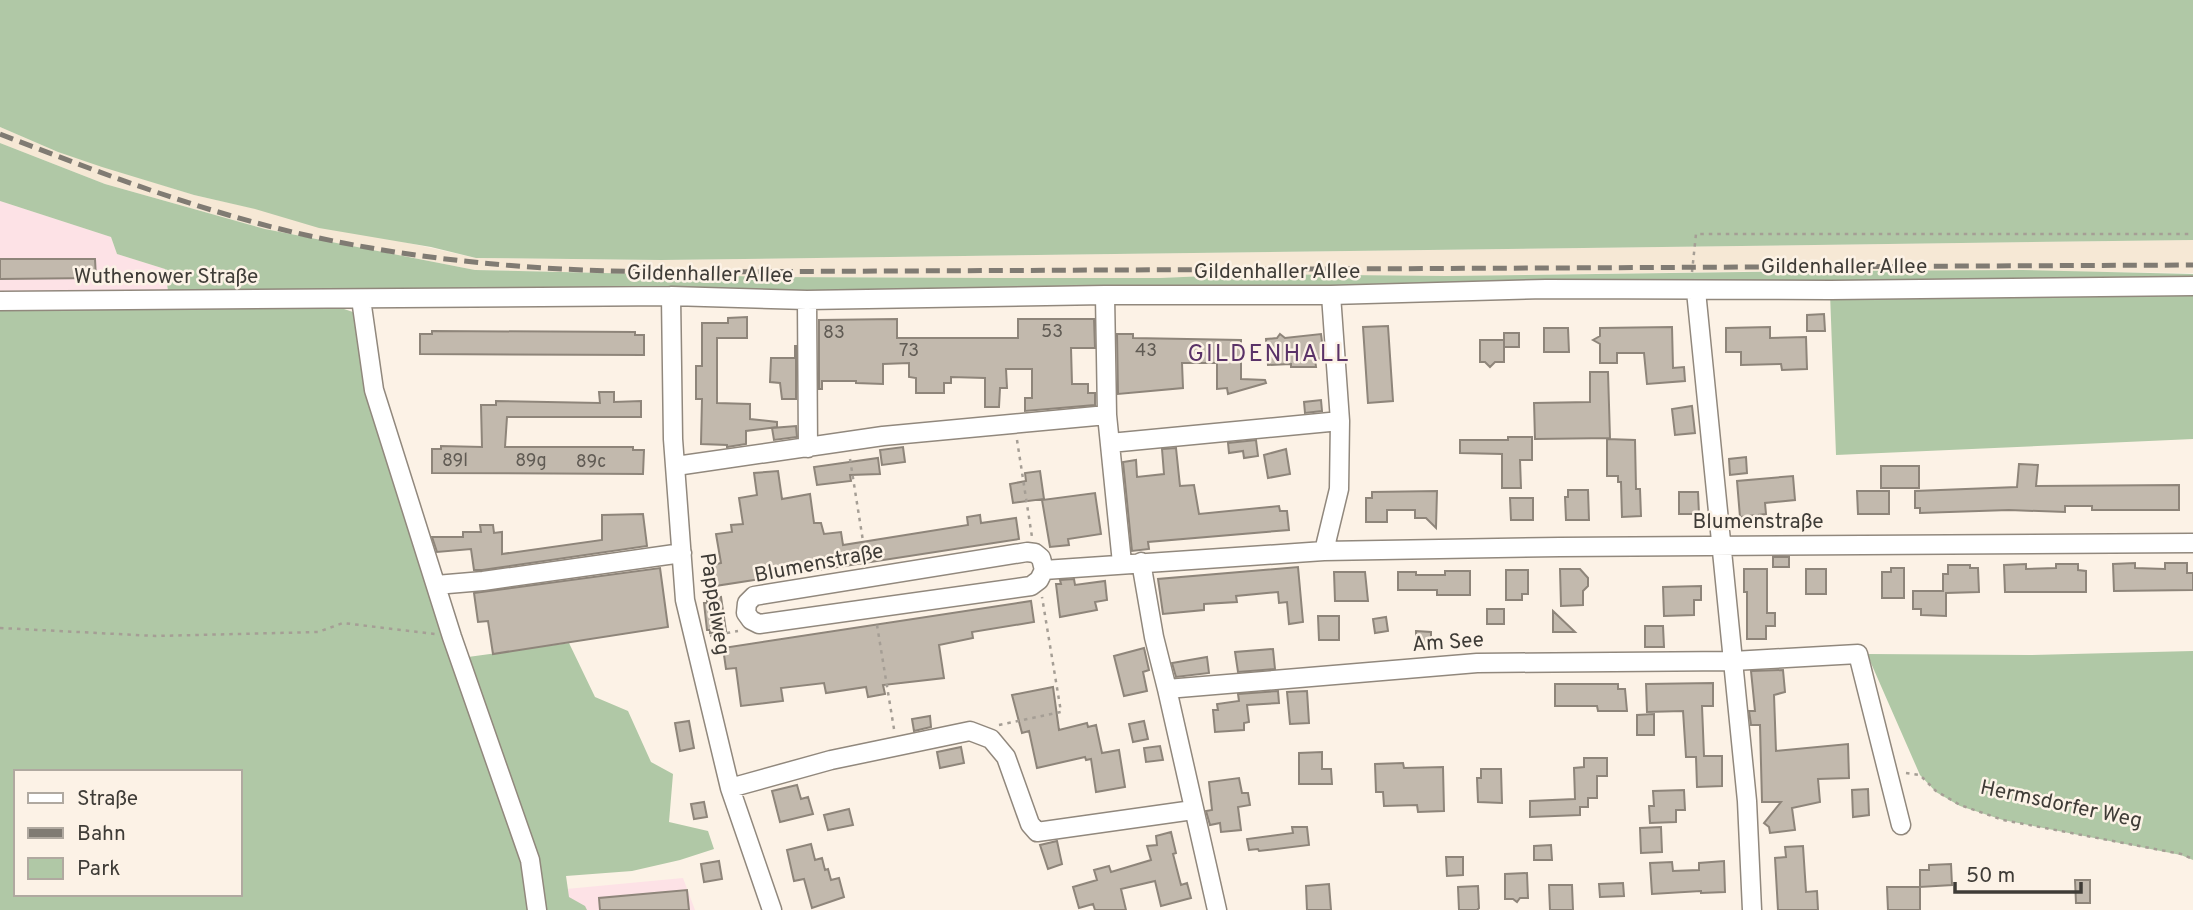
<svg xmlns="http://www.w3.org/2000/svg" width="2193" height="910" font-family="Overpass,sans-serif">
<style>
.commercial{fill:#fde2e6}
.built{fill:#f6e8d5}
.green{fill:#b0c8a6;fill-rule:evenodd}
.building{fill:#c2b9ad;stroke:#8e857a;stroke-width:2}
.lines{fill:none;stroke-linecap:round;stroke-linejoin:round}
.minor-casing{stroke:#91887d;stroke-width:21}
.path{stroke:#a59e95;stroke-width:2.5;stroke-dasharray:3.5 5;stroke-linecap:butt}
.minor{stroke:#fff;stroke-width:18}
.rail{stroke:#807b73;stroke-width:5;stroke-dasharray:14 7;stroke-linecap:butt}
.labels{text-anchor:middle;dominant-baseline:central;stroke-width:5;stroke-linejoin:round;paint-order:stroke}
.number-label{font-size:18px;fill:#605b54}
.street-label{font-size:21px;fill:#3f3c37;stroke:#fcf2e6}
.quarter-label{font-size:24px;letter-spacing:2px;fill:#5a3268;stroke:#fcf2e6}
</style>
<rect width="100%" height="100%" fill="#fcf2e6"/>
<path class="commercial" d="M0,201L111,237L117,254L165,269L168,291L0,303Z
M683,878L695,910H530L545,891Z"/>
<path class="built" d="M0,127L58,152L194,195L476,258L661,260L2193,240V273L1846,270L1446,276L1253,274L1160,278H996L773,277L475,270L265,229L105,184L0,143Z"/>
<path class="green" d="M0,0H2193V240L661,260L476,258L431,247L319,228L255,209L194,195L102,167L58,152L0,127Z
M0,143L105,184L265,229L475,270L773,277L996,278H1160L1253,274L1446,276L1827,271L2022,270L2193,274V439L1836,455L1830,293H408L332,289V305L356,313L369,383L468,657L569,643L595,697L628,711L651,762L673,774L669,822L708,831L714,849L680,860L632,871L566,876L569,897L585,906L587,910H0V303L168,291L165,269L117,254L111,237L0,201ZM16,772H240V894H16Z
M2193,651V860L2181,855L2003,820L1960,806L1936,792L1920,775L1867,654L2030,655Z"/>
<path class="building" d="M0,259H95L96,278L0,279Z
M1824,314L1825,331H1807V315Z
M747,317V338H717V403L750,404V419L777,422V427L746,431V444L727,447V445L701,444L702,399H696V366H702V323H728V318Z
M897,319V338H1018V319H1094L1095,348H1071L1072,384H1088V393H1095V405L1025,411V398H1032V369H1006L1007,388H1000L999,407H985V378L951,377V383H944V393H916V378L909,377V363L883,364V384L856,383V381H822V389H819V320Z
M1388,326L1393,401L1368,403L1363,327Z
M1672,327L1673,368L1684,367L1685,381L1647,384L1644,353H1617V363H1600V344L1593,340L1600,336V328Z
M1770,327V338L1806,337L1807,369L1782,370L1781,364L1741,365V352H1726V328Z
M1544,328H1568L1569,352H1544Z
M432,331L635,332V335H644V355L420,354V334H432Z
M1504,333H1519V347H1504Z
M1117,334H1133V338L1241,340V379L1265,380L1266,383L1228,394L1227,388L1217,389V363H1182L1183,388L1118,394Z
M1280,334L1285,338L1321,334L1324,358L1315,359L1316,367H1291V364L1268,365L1266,339L1277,338Z
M1480,340H1504V362H1495L1490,367L1485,362H1480Z
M795,346H796V399H782L780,383L770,382L771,358H795Z
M1590,372H1608L1610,438L1535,439L1534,403L1590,402Z
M599,392H614V402L641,401V417H507L505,447H633V450H644L643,474L432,473V449H441V446L482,447L481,405H496V401L600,403Z
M1321,400L1322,411L1305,413L1304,402Z
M1692,406L1695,433L1675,435L1672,409Z
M796,426L797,437L774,440L772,428Z
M1508,437H1532V460H1520L1521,488H1502V454L1460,453V440H1508Z
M1607,439L1635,440L1636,489H1640L1641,516L1622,517L1621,482H1618V476H1607Z
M1256,440L1258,456L1244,458L1243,451L1229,453L1228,443Z
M903,447L905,462L882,465L880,450Z
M1176,448L1180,486L1194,485L1199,514L1279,506L1280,511H1287L1289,530L1148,542L1149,549L1132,551L1123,462L1136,460L1137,477L1164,474L1162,449Z
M1286,449L1290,474L1268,478L1264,455Z
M1746,457L1747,473L1730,475L1729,459Z
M878,458L880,474L850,475L851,481L817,485L814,467Z
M2019,464L2038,465L2036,486L2179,485V510H2092V506H2065V512L2009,510L1920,513V508H1915V491L2017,487Z
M1881,466H1919V488H1881Z
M778,471L782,499L810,494L814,523H821L824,534L841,532L843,545L968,525L967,517L980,515L981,523L1016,518L1019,539L715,586L712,565L721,563L716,534L732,532L731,525L743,524L739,498L757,495L754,473Z
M1040,471L1044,499L1013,503L1010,484L1026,481L1025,473Z
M1793,476L1795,500L1765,503L1766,514L1740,517L1737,481Z
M1568,490H1588L1589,520H1566L1565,497H1568Z
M1437,491L1436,528L1426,518H1415V510H1387V522H1366V498H1372V492Z
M1857,491H1889V514H1858Z
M1679,492H1698L1699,514H1679Z
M1095,493L1101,534L1068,539L1069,545L1050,547L1042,500Z
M1510,498H1533V520H1511Z
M643,514L647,546L482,570H474L471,549L437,552L432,537H463V532H481L480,525H493L494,533L502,532V554L602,540V515Z
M1773,557H1789V567H1773Z
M2135,563V568L2165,569V563H2187V573H2193V590L2114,591L2113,564Z
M2026,564V569L2056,568V564H2078V570L2086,571V592H2005L2004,565Z
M1948,565H1970V568H1978L1979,592L1946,593V616L1921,615V609H1913V591H1943V574H1948Z
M1298,567L1303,622L1289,624L1287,602L1279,603L1278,592L1236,596L1237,602L1204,604V610L1163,614L1158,579Z
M660,568L668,627L493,654L488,621L478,622L474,593Z
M1891,568H1904V598H1882V572H1891Z
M1560,569H1580L1588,578V586L1583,591V605L1561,606Z
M1744,569H1767V613H1775V626H1766V639H1747V592H1744Z
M1806,569H1826V594H1806Z
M1506,570H1528V594H1522V600H1506Z
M1445,571H1470V595H1437V590H1398V572H1416V575H1445Z
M1334,572H1365L1368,601H1335Z
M1074,579L1075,585L1105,581L1107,600L1095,602L1097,610L1060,617L1056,584H1061L1060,580Z
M1701,586V600H1694V615L1664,616L1663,587Z
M721,597L726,631L710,633V630H707L704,603H707V599Z
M1031,601L1034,622L972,632L973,638L939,645L944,678L883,685L885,694L868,697L866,687L826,693L824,683L781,688L783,701L741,706L736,668L726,669L723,648Z
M1487,609H1504V624H1487Z
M1553,611L1575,632H1553Z
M1318,616H1339V640H1319Z
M1386,617L1388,631L1375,633L1373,619Z
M1645,626H1663L1664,647H1645Z
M1416,631L1431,632V645H1416Z
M1144,648L1149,670L1143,672L1147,691L1124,696L1114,656Z
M1273,649L1275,669L1238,672L1235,652Z
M1207,657L1209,673L1176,677L1172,663Z
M1783,670L1785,692L1774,695L1776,751L1848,744L1849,778L1818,779L1820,802L1792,808L1795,830L1770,833L1769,827L1764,823L1781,802H1762L1760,725H1751L1749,711H1755L1751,671Z
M1713,683V706H1702L1704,756H1722V786L1697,787L1696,757H1686L1683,711L1647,712L1646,684Z
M1555,684H1618V689H1625L1627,711H1598L1597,706H1555Z
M1053,687L1059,730L1087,723L1088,727L1096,725L1102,753L1119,750L1125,787L1096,792L1091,759L1086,760L1085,757L1037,768L1029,731L1022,733L1012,695Z
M1278,691L1279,703L1247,705L1249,722L1244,723V730L1215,732L1213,710H1218L1217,704L1239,701L1238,694Z
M1307,691L1309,723L1290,724L1287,692Z
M1654,714V735H1637V715Z
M930,716L931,727L914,731L912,719Z
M689,721L694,748L680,751L675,723Z
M1144,721L1148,739L1133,742L1129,724Z
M1160,746L1163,760L1146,762L1144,748Z
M961,747L964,763L940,768L937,752Z
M1322,752V769H1331L1332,784H1299V753Z
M1584,758H1607V776H1597V798H1588V807H1580V815L1530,817V801L1575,799L1574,768L1584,767Z
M1403,763L1404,768L1443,767L1444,811L1418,812L1417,805L1384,806L1383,792H1376L1375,764Z
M1481,769H1501L1502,803L1478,802L1477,778H1481Z
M1239,778L1242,793H1248L1250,805L1238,807L1241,830L1221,832L1220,823L1210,825L1206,811L1212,810L1209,782Z
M797,785L801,799L808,797L813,814L780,822L772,791Z
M1868,789L1869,815L1853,817L1852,790Z
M1684,790L1685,810H1676V822L1650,823L1649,806H1654L1653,791Z
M704,802L707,817L694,819L691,804Z
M849,809L853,825L828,830L824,815Z
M1292,827H1307L1309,845L1259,851L1258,849L1249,850L1247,839L1293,833Z
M1661,827L1662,852L1641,853L1640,828Z
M1171,832L1176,853L1173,854L1181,885L1187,883L1191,898L1161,906L1155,881L1121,889L1126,910H1095L1093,904L1079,908L1073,887L1097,880L1094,870L1109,866L1111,872L1151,860L1147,846L1157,845L1156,836Z
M1057,841L1062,864L1048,869L1040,845Z
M811,844L815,860L822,858L825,870L828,869L831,880L839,878L844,897L812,908L804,879L794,881L787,850Z
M1551,845L1552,860H1534V846Z
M1803,846L1806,892L1817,891L1818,910H1778L1775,858L1786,857L1785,847Z
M1446,857H1463V875L1447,876Z
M719,861L722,879L704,882L701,864Z
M1724,861L1725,892L1701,893V891L1652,894L1650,863L1672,862L1673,871L1699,870V863Z
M1951,864L1952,885L1920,887V870H1929V865Z
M1527,873L1528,898H1520L1517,902L1513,899H1505V874Z
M2075,880H2090V903H2076Z
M1623,883L1624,896L1600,897L1599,884Z
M1329,884L1331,910H1307L1306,886Z
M1549,885H1572L1573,910H1550Z
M1478,886L1479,908L1477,910H1459L1458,887Z
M1887,887H1920V910H1888Z
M687,890L689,910H600L599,898Z"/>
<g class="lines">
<defs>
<path id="minor" d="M1696,291L1747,801L1752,910
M1105,295L1107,415L1122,563
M1331,295L1340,421L1339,489L1324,551L1560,547L2193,543
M671,296L673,439L685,600L730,788L772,910
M361,299L374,390L452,637L530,860L537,910
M807,300L808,448
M0,301L671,296L807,300L1105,295H1331L1546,289L1831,290L2193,286
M1110,443L1340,421
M676,466L883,436L1107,415
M1027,552L1035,553L1041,558L1044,570L1039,580L1031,586L759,624L751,620L746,613L747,603L754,596Z
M1141,562L1154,637L1167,689
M1044,570L1324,551
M436,585L483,581L682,553
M730,788L831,760L970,731L991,739L1006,757L1030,824L1037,832L1193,810
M1217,910L1167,689L1477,663L1733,661L1858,654L1901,825"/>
</defs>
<use href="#minor" class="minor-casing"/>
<path class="path" d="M1692,272L1696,234H2193
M1017,440L1032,537
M850,459L866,560
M877,625L894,729
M0,628L156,636L318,632L343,623L435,634
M710,636L738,631
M999,725L1061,712L1042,597
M1906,773L1920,775L1936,791L1960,805L2003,820L2181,854L2193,859"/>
<use href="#minor" class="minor"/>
<path class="rail" d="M0,134C90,169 181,204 276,228C408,261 544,272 680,272L2193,265"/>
</g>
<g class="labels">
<g class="number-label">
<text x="1052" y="332">53</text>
<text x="834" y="333">83</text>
<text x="909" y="351">73</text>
<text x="1146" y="351">43</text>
<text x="455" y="461">89l</text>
<text x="531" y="461">89g</text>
<text x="591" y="462">89c</text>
</g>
<g class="street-label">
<text x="1844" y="267">Gildenhaller Allee</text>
<text x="1277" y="272">Gildenhaller Allee</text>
<text transform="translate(710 275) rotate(1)">Gildenhaller Allee</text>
<text x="166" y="277">Wuthenower Straße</text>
<text x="1758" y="522">Blumenstraße</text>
<text transform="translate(819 564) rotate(-11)">Blumenstraße</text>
<text transform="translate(714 604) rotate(81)">Pappelweg</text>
<text transform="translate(1448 643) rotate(-4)">Am See</text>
<text transform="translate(2061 805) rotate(12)">Hermsdorfer Weg</text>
</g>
<g class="quarter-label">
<text x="1269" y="355">GILDENHALL</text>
</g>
</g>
<rect x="14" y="770" width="228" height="126" fill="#fcf2e6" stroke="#b0a9a0" stroke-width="2"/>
<rect x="28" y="793" width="35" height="10" fill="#ffffff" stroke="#b0a9a0" stroke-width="2"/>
<text x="77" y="805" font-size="21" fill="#3f3c37">Straße</text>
<rect x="28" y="828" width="35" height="10" fill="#807b73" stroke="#b0a9a0" stroke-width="2"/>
<text x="77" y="840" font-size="21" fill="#3f3c37">Bahn</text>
<rect x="28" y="858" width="35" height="21" fill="#b0c8a6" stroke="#b0a9a0" stroke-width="2"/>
<text x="77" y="875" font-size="21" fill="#3f3c37">Park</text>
<path d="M1955 882v10h126v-10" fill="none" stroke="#3f3c37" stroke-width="3.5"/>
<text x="1966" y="882" font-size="21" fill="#3f3c37" stroke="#fcf2e6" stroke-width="5" paint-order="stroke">50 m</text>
</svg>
